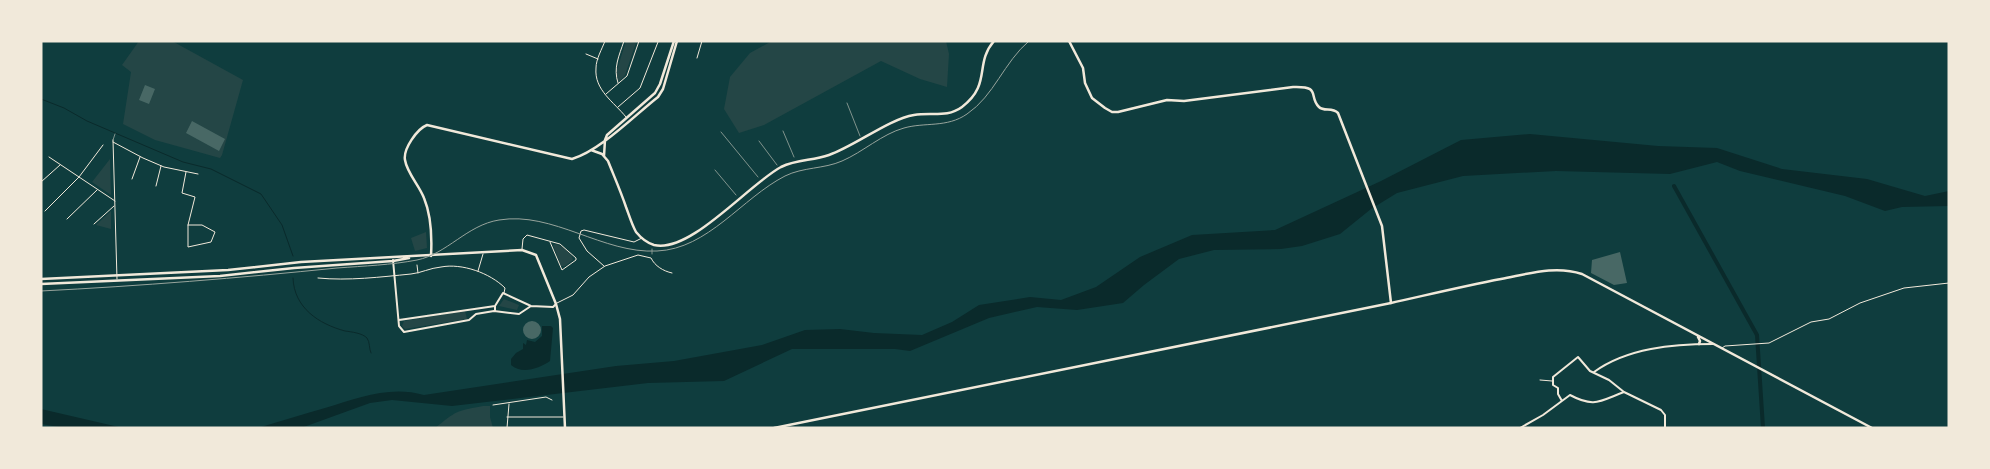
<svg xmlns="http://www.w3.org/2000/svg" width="1990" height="469" font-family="'Times New Roman',serif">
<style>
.green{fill:#244646}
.water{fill:#0a2a2b}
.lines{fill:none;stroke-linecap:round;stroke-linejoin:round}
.stream{stroke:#0a2a2b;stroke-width:1}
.canal{stroke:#0a2a2b;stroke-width:4}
.building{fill:#486865}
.path{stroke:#f1e9da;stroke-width:0.5}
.service{stroke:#f1e9da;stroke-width:0.5}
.minor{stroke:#f1e9da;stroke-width:1}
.tertiary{stroke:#f1e9da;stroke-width:2}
.secondary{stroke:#f1e9da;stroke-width:2.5}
.primary{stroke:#f1e9da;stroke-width:2.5}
.rail{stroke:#97a49c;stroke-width:1}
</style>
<rect width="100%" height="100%" fill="#0f3d3e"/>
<path class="green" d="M139,41H172L243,80L222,155L220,158L155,140L123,124L131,72L122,65Z
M626,41L636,43L625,75L619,82L616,73Z
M772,41H946L949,54L947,87L920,79L881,61L764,125L739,133L724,109L730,77L750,53Z
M110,159L111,195L92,182Z
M111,211V229L96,225Z
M426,232L427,248L415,251L411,238Z
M555,244C563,246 571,251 573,260L565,266H561L553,245Z
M504,299L519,305L517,310L499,306Z
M465,311L467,319L405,329L402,326L404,321Z
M483,406H490V417L493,428H435C457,411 455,411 483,406Z"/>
<path class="water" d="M1530,134L1658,146L1717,148L1782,169L1867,179L1925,196L1949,191V206L1902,207L1885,211L1845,196L1740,171L1717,162L1670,174L1556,171L1463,176L1397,193L1371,209L1340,234L1302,246L1281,249L1214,250L1179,259L1144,285L1123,303L1077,310L1037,307L989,318L910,351L895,349H792L724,381L648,383L452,406L392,400L370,403L301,428H258C281,421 303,414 325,408C358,398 390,385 424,395L616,366L674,361L762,345L805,330L840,329L874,333L922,335L952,322L979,305L1030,297L1061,300L1096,287L1140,257L1192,235L1275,230L1381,181L1461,140Z
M542,326H551L553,328L550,361C540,368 522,375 511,365V359L516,353L523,349V343L526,345L527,340L535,342L542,336Z
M41,409L123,428H65L41,424Z"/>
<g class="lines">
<path class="stream" d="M41,99L64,108L87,121L183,162L211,169L261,194L282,225L293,256
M293,278C294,308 319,324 345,331C352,332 362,333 367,338C370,342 369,349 371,353"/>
<path class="canal" d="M1674,186L1757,335L1763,428"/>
</g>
<path class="building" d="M145,85L155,89L149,104L139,100Z
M192,121L225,139L219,151L186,133Z
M1620,252L1627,283L1614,285L1591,273L1592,260Z
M523 330a9 9 0 1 1 18 0a9 9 0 1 1-18 0Z"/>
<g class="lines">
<path class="path" d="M847,103L860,136
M783,131L794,157
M721,132L758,177
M759,141L777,165
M715,170L736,195
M652,254V249"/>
<path class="service" d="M113,140L115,134"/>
<path class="minor" d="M605,41C602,49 596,59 596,68C594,90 614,102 626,117
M586,54L598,59
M697,58L702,41
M618,83C613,68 619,56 624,41
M606,94L627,76L639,41
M618,107L640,88L658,42
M113,140L117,279
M113,142L143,158L164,167L198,174
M49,157L115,201
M186,172L182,193L195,197L188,225V247L211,242L215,232L202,225H188
M132,179L140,157
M41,182L60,165
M156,186L161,166
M45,211L79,177L103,145
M67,219L97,190
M94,224L114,206
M522,249L523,239L527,235L560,244L576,258V260L562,270L550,242
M417,265L418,273
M604,266L587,251L579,238L581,231L584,230L634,242L642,238
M478,271L483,254
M318,278C348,281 381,277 411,274C421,273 430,268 441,267C462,263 490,273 505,288L504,293
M557,303L573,295L589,277L605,266L638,255L651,258C655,266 663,271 672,273
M1722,348L1725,346L1769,343L1811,322L1829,319L1860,303L1904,288L1949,283
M1540,380L1552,381
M493,405L546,397L552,400
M507,417H563
M507,428L509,404"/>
<path class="tertiary" d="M393,260L399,326L404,332L469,320L476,314L494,311L519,314L531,306
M495,310V306L503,293L531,306L553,307L556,304
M399,320L495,306
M1594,372C1627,348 1673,344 1713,344
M1562,401L1558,394V388L1553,385V377L1578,357L1590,371L1609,380L1624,392L1661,410L1665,415V428
M1520,428L1543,415L1570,395C1594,408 1600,401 1624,392"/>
<path class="secondary" d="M1069,41L1083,68L1085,83L1092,98L1105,108L1112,112H1118L1167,100L1184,101L1293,87C1322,86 1308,96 1319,107C1324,112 1332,107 1338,113L1382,226L1391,303
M591,150L602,154L608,161C614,176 621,192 626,207C629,215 632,225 636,232C641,238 647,243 654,245C690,254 749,184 781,167C798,159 812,161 829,155C855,146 889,119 914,115C932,112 947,118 962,107C992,84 974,64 994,41
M604,156L605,140L607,135L655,93L660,84L674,41
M431,256C432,238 431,215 424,198C419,185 407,173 405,160C403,149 417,129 427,125L572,159C600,151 635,115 658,97L663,89L677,41"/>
<path class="primary" d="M41,279L228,270L301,262L522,250L536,255L556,304L560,319L565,428
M41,284L220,276L294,268L393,261L409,258
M1698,337L1700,341L1699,344
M774,428L1391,303C1427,295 1464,286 1501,279C1528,274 1555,265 1582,274L1872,428"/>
<path class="rail" d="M41,291C140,286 239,278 337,268C364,266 391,265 417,260C447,254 467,225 499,220C553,211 603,254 657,251C708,249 742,198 785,176C803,167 824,169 842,161C863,152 882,134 904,128C925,122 947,128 967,114C994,96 1004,62 1029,41"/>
</g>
<rect width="1990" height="469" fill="none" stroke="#f1e9da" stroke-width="85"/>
</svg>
